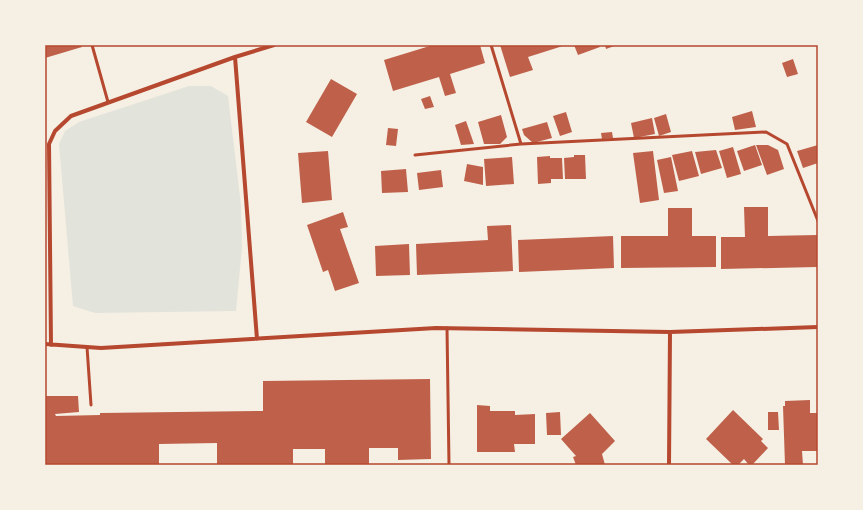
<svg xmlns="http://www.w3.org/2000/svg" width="863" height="510" font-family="Karla,sans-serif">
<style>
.green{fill:#e2e4dc}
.building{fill:#bf614a}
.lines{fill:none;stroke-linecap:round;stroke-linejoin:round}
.service{stroke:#b5482f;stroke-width:3}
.minor{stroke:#b5482f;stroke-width:4}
.neatline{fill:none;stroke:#b5482f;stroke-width:1.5}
</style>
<rect width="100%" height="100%" fill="#f6efe4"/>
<path class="green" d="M189,86H211L228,96L241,205L242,247L236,311L95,313L73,306L59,144L65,131L79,122Z"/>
<path class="building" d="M45,45H81L82,47L45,58Z
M433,45H480L485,63L450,74L456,93L445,96L439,77L393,91L384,60Z
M500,45H566L528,57L533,70L510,77Z
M574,45H599L600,47L578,55Z
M605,45H617L606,49Z
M793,59L798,74L787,77L782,63Z
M331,79L357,94L332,137L306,122Z
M430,96L434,107L425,109L421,99Z
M752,111L756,127L735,130L732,117Z
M566,112L572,132L560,136L553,116Z
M666,114L671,132L659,136L654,118Z
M501,115L507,137L500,144H484L478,122Z
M652,118L655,134L634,138L631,123Z
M466,121L474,144L461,145L455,125Z
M547,122L552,138L533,143L524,135L522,129Z
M388,128L398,129L396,146L386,145Z
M612,132L613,138L602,139L601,133Z
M755,145L762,165L744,171L737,151Z
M756,145H768L778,150L784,169L767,175Z
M818,145V163L803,168L797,151Z
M733,147L741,174L727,178L719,151Z
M716,150L722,168L701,174L695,152Z
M328,151L332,200L302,203L298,153Z
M653,151L659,200L640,203L633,153Z
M692,151L699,176L679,181L672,155Z
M574,155H585L586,179H565L564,158L574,157Z
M550,156V158H562L563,179H551V183L538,184L537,157Z
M512,157L514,184L486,186L484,159Z
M671,157L678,191L664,193L657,160Z
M467,164L483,167V185L464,181Z
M406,169L408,192L382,193L381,171Z
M441,170L443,187L419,190L417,173Z
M744,207H768V236L817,235L818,238V266L817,267L721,269V237H745Z
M668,208H692V236H716V267L621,268V236H668Z
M343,212L348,227L340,229L359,283L335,291L328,270L323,272L307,225Z
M511,225L513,271L417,275L416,244L488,240L487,226Z
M613,236L614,268L519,272L518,240Z
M409,244L410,275L376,276L375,246Z
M430,379L431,459L398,460V448H369V465H325V449H293V465H217V443L159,444V465H45V396H78L79,412L55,414L56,416L100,415V413L263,411V381Z
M810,400V413H818V451H802L803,465H785L783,406H785V401Z
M477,405L490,406V411H515V415L535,414V444H514L515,452H477Z
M733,410L763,439L761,441L768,448L752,465H749L744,459L738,465H733L706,439Z
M560,412L561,435H547L546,413Z
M768,412H778L779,430H768Z
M590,413L615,441L602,454L605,465H576L573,457L576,456L561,439Z"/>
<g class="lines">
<path class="service" d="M92,45L108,102
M491,45L521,144L766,132L787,144L818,221
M415,155L521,144
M447,328L449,465
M87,347L91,405"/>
<path class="minor" d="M235,57L257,339
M45,344L101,348L436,328L670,332L818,327
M51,345L49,144L55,131L71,116L235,57L274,45
M669,465L670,332"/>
</g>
<rect width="863" height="510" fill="none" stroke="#f6efe4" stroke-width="92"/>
<rect x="46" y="46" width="771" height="418" class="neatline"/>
</svg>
